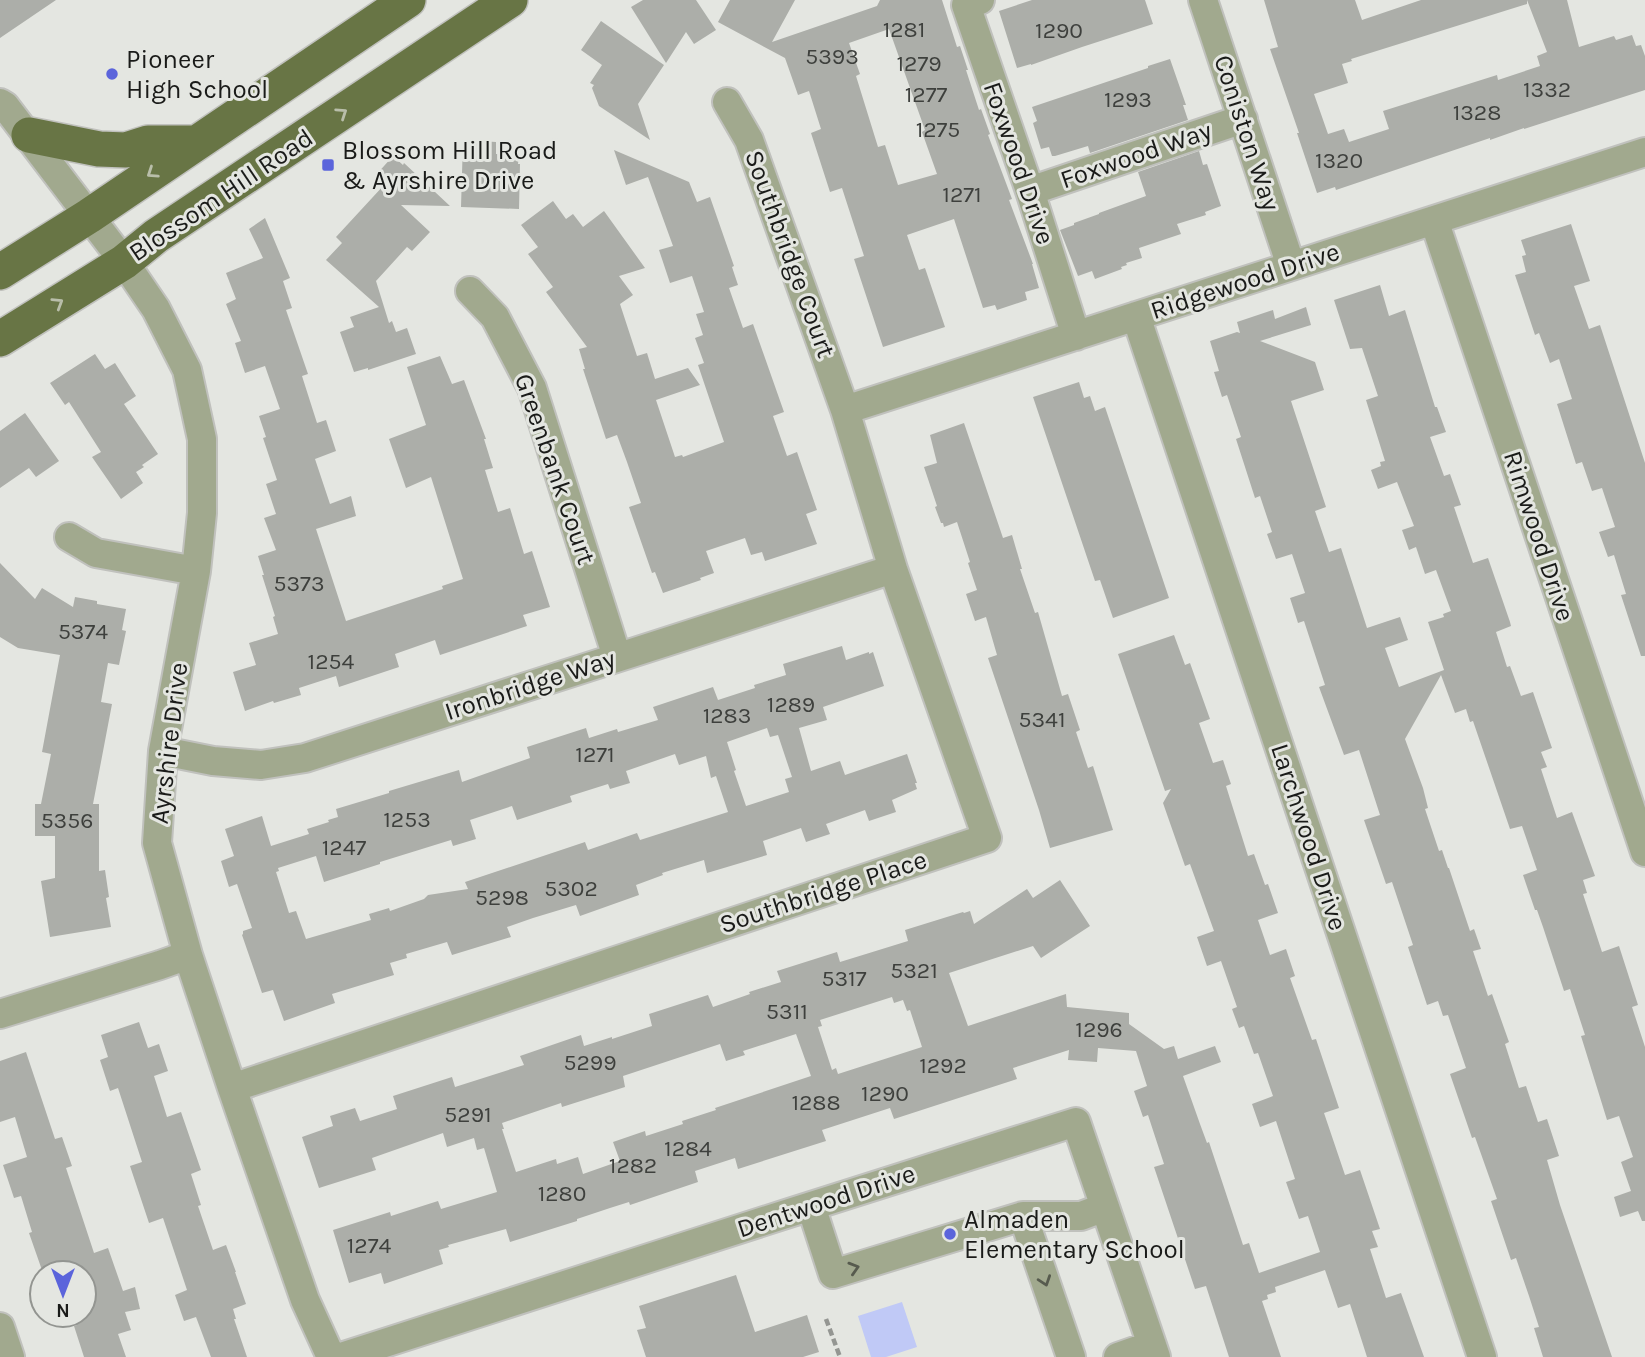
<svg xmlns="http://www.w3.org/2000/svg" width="1645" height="1357" font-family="Karla,sans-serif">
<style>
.green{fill:#c0c9f6}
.building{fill:#acaea9;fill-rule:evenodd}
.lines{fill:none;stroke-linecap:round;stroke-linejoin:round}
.minor-casing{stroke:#c0c1bd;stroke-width:32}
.major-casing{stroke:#c0c1bd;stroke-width:38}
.path{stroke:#949692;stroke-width:4.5;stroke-dasharray:7 3.5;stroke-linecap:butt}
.minor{stroke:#a1a98e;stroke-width:28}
.major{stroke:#687545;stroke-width:35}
.oneway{stroke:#b9beaa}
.oneway2{stroke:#575b4e}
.poi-dot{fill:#5b64db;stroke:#e4e6e1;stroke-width:2.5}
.labels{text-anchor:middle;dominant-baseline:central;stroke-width:6;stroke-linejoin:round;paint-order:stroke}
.number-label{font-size:23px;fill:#3e403d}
.poi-label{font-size:26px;fill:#1a1b19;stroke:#e4e6e1;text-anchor:start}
.street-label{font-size:26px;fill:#1a1b19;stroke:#e4e6e1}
</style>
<rect width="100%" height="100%" fill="#e4e6e1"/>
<path class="green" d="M902,1302L917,1347L886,1357H871L858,1316Z"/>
<path class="building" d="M0,0H56L0,38Z
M643,0H696L716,30L694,44L686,32L666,63L631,7Z
M730,0H795L772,42L877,6L880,0H942L957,47L960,46L968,70H966L979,110L981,109L990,134L988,135L1012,199L1009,200L1033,264H1032L1039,288L1025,292L1027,300L997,310L995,305L983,308L954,219L907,235L919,270L925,268L945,327L883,347L854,259L864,256L842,188L830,192L811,133L821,129L809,91L798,95L785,58L718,22ZM889,29L925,130L922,132L937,174L898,185L885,145L878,147L856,76L860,74L849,43Z
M1032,0H1145L1153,24L1082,47L1031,65V64L1017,68L999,11Z
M1264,0H1355L1362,20L1421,0H1527V4L1351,59L1352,61L1342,64L1348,83L1314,94L1328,134L1344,129L1349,142L1389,129L1383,111L1497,75L1498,80L1540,66L1537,56L1547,52L1527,0H1567L1579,47L1614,36L1616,40L1632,35L1636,46L1641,45L1645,56V90L1524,129V128L1490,140V138L1336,190L1335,187L1317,193L1297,133H1299L1270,49L1278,47Z
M601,21L664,65L638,104L650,140L599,106L592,88L594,85L590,83L602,65L581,50Z
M1170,59L1186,105H1183L1188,120L1090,153L1088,146L1055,156H1052L1049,147L1041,149L1033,123L1037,121L1032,107L1148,68V66Z
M463,140L496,142V154L519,155L518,164H520L519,209L461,207Z
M614,150L689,182L697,202L710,197L734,266L732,267L738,285L729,288L743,328L753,324L784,412L773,416L787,456L797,452L817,510L806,514L817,544L765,561L762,552L751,555L745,538L706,551L714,573L700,578L701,580L663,593L655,572L652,573L629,507L641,503L627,462L617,435L606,439L583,369H585L579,349L587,347L546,292L553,287L528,254L538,247L521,225L553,201L566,219L573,214L583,227L604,211L645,268L619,276L633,295L620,304L637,356L647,353L655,379L688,368L700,385L656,400L675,457L682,455L683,457L724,442L698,365L704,363L695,338L703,335L696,314L704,312L692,276L670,283L659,250L673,246L648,177L626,185Z
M1199,151L1203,165L1207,164L1221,206L1205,212L1206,215L1177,224L1181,234L1139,248L1142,258L1126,263L1127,265L1121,267L1122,269L1095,279L1092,271L1078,276L1060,230L1074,225V223L1099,214V213L1146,196L1138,172Z
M393,156L403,165L404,163L450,206L401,205L430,232L412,251L407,247L376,281L389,323L392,321L396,332L407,328L416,354L368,370V368L354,372L340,332L354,327L350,317L379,307L326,260L342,243L336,237L384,185L375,176Z
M265,218L290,278L283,281L292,308L286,310L308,374L302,376L317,423L326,420L336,451L315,459L330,504L351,496L356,516L316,529L346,621L443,589L442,586L463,579L431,477L406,488L389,439L426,425L407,367L440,356L452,384L464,380L486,439H484L493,468L485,470L498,512L510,508L524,554L532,551L550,607L523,615L527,626L440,655L435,640L395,654L399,667L339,687L336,676L299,688L301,695L274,703L273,701L245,711L233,672L256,665L249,643L278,634L273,617L275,616L262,575H264L258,556L276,550L264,518L276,514L266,484L277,480L263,438L266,437L259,416L280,409L265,366L245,373L235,343L241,341L226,304L236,299L226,273L263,258L249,229Z
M1571,224L1590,281L1574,286L1589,329L1600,325L1645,463V656H1641L1621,595L1626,594L1614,555L1608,557L1599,532L1615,527L1602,488L1592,491L1582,462L1576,464L1557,404L1572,399L1559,359L1550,363L1539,333L1535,335L1515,275L1526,272L1522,256L1526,255L1521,240Z
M1380,285L1389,316L1405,310L1435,407H1437L1446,432L1430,437L1444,476L1450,474L1461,505L1454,507L1473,563L1488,558L1510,622L1511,626L1496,632L1507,667L1510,666L1521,696L1533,692L1552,748L1541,752L1547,767L1541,769L1557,818L1572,812L1595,876L1583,880L1587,893L1583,894L1602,952L1619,946L1638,1005L1632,1007L1645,1047V1221H1642L1638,1211L1620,1217L1614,1197L1631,1191L1621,1162L1633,1157L1619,1116L1607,1120L1581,1036L1585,1035L1570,989L1564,991L1543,927L1537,910H1535L1523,875L1537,870L1522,826L1510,829L1473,721L1470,722L1466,709L1455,713L1441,675L1405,739L1423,788L1428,808L1425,809L1439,851L1442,850L1448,868H1449L1470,931L1474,929L1481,949L1473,951L1488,996L1492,994L1509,1042L1505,1044L1519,1088L1526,1086L1538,1122L1547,1119L1559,1156L1547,1160L1560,1205L1612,1357H1543L1534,1328L1539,1327L1529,1296L1516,1258L1511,1260L1491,1201L1497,1199L1475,1137L1472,1138L1450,1074L1466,1068L1448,1015L1443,1016L1438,1001L1427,1005L1408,947L1413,945L1392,882L1386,884L1364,820L1380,815L1359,750L1344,755L1319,687L1325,685L1304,621L1298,623L1290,598L1305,593L1292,554L1276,559L1267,534L1272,532L1260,496L1255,498L1236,439L1241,437L1227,395L1222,397L1214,372L1219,371L1210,341L1237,332L1240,333L1237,322L1273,310L1275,319L1306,307L1311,325L1260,341L1315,362L1324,390L1291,401L1326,507L1315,511L1329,552L1341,548L1367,628L1400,617L1408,640L1385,648L1399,687L1444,670L1428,622L1444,617L1443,614L1451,611L1436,570L1425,574L1416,547L1409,550L1402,530L1414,526L1397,482L1378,489L1371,470L1381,466L1380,462L1385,461L1366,400L1378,396L1362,348L1350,349L1334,300Z
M95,354L105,369L115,363L136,396L124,404L158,454L142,465L144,467L136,472L143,483L121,499L92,457L101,452L69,402L65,405L50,383Z
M1079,382L1084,398L1090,396L1095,411L1105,407L1169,598L1113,618L1100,580L1095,581L1033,397Z
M25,413L59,461L36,477L29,468L0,488V431Z
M964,423L1003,538L1012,535L1022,569H1020L1035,613L1038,612L1062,696L1068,694L1080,730L1076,732L1088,768L1093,766L1113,830L1050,848L1039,810L988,658L997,655L986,617L975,621L966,594L977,590L968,563L970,562L957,522L944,527L943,523H941L935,507L937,506L924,467L937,463L930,435Z
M0,563L35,599L42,588L73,607L75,597L97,601V604L126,609L122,630L126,631L119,665L108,663L101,702L112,704L93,804H99V871L105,870L109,897L106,898L111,927L50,937L41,881L55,878V836H35V804H41L51,754L42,752L60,655L18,648L0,637Z
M1174,635L1185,665L1190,663L1210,719L1199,723L1213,763L1223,760L1231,784L1226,786L1248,856L1254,854L1265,885L1268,884L1278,913L1258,920L1270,955L1286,949L1295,976L1290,978L1312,1040L1316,1039L1339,1108L1324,1113L1345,1175L1360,1170L1380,1229L1372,1231L1378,1247L1370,1249L1386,1298L1401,1293L1424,1357H1367L1350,1304L1338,1308L1325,1270L1275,1287L1276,1292L1267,1295L1268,1299L1262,1301L1281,1357H1229L1206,1286L1195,1289L1154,1167L1164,1164L1148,1115L1143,1117L1134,1091L1147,1086L1136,1051L1098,1048L1097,1062L1068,1060L1069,1050L1013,1068L1017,1079L1011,1081L894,1119L890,1108L822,1130L826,1141L738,1169L735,1158L695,1171L698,1182L630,1205L629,1202L610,1208L577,1219V1221L510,1242L506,1229L448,1245L449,1247L439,1250L443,1264L384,1284L381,1273L349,1283L333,1230L390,1212L391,1216L438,1201L441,1209L497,1192L484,1148L477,1150L474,1138L447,1147L443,1133L372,1158L376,1170L319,1188L302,1137L333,1126L330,1116L355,1108L360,1121L397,1109L393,1096L452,1077L455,1087L524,1065L520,1056L581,1035L584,1046L612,1037V1039L652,1026L649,1014L708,995L713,1007L750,994L749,992L781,982L777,971L837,952L840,962L866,954L908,941L905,930L963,912L964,913L970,911L974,924L1027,889L1033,898L1060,880L1090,926L1041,958L1033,946L949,973L968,1026L1066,994L1067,1007L1129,1013V1024L1164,1049L1174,1046L1178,1059L1215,1046L1221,1062L1183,1076L1200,1124L1207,1143L1209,1142L1243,1245L1249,1243L1259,1273L1320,1252L1308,1216L1299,1219L1286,1182L1295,1179L1276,1121L1260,1127L1252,1104L1273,1096L1258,1053L1254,1054L1244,1026L1239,1028L1232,1009L1237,1007L1221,961L1207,966L1197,937L1214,931L1190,864L1185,866L1163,803L1171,789L1165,791L1118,654ZM892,997L894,1003L903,1000L907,1011L910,1010L922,1047L838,1074L836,1068L832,1070L818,1027L822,1026L820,1020ZM796,1034L811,1076L715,1108L716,1110L682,1121L683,1124L646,1136L645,1131L613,1142L620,1161L583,1174L578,1157L557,1164L556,1159L516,1172L502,1129H504L502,1123L561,1103L562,1107L625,1087L623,1076L720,1044L726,1061L745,1055L743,1051Z
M842,646L846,660L869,652V654L873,652L884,686L823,707L827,720L799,728L811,771L840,761L845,775L907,754L917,783H915L917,789L892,800L896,812L869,821L865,810L826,824L830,834L806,842L801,828L763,841L767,855L707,873L704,860L662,873L663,875L636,885L639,895L580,916L576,905L533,918L507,927L511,937L452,955L447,942L406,954L407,958L390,963L394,975L332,994L335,1003L284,1021L273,990L262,993L242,935L243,934V931L252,928L237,884L229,887L221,861L234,856L225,829L262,816L271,846L309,834L307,829L329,822L328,820L338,817L336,809L389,793V791L459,770L462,782L530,758L527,747L586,728L589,738L617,729L618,732L658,720L653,707L713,687L718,700L755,688L754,685L786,675L783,664ZM767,728L770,737L778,735L792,777L785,779L789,792L746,806L734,771L736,770L727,742ZM675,754L679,765L706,756L711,778L716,776L728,812L640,840L637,833L588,850L585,842L465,882L468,889L428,895L424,899L390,911L389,908L369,914L371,920L306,939L296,911L289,913L276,872L279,871L278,868L316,856L324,882L380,864V862L451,840L453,846L476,839L470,820L512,806L517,820L572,802L570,796L608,784L610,789L630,783L626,771Z
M139,1022L148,1048L159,1044L168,1071L154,1076L167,1117L181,1112L201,1170L191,1174L201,1205L198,1206L213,1250L226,1245L236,1272H235L246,1304L233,1309L236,1319H234L247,1357H211L196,1317L184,1321L175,1295L187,1290L163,1218L149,1223L130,1166L142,1162L118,1088L110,1091L100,1060L108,1057L101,1035Z
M26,1052L55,1139L62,1137L72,1166L66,1168L94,1253L108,1248L123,1291L135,1287L140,1309L125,1312L131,1330L118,1334L126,1357H84L74,1326L77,1325L74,1315H84V1273H43L29,1233L32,1232L21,1196L14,1198L3,1165L27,1157L15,1117L0,1122V1061Z
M736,1275L755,1332L807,1315L819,1352L803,1357H646L637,1330L646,1328L639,1306Z"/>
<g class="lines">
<defs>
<path id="minor" d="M980,0L966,5L1030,191L1076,336
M1203,0L1291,266
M0,103L5,106L124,262L156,309L187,370L202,439V513L196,571L163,751L157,843L188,955L232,1088L305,1300L331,1357
M1030,191L1243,119
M1434,220L1645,852
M470,291L495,317L532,388L617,657
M1136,316L1482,1357
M845,410L1645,152
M69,537L96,553L196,571
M163,751L213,761L261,765L305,758L893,569
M0,1014L160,965L188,955
M232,1088L987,838L893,569L845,410L749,140L727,102
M811,1206L833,1274L1023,1216H1081L1105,1207
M1023,1216L1071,1357
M0,1327L10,1357
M341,1357L786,1214L1076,1122L1156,1357
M1118,1357L1152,1345"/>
<path id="major" d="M29,135L99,149L126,150L148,143H196
M0,272L89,216L408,0
M0,339L124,262L156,236L510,0"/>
</defs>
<use href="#minor" class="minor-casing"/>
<use href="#major" class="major-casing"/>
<path class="path" d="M826,1319L840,1357"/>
<use href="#minor" class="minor"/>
<use href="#major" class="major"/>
</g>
<defs><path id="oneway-chevron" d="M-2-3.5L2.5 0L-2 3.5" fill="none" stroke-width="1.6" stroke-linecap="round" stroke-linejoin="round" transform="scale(1.75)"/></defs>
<g class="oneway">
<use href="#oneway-chevron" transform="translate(342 113) rotate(-34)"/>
<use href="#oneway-chevron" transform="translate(152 173) rotate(146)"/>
<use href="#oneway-chevron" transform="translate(58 303) rotate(-32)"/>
</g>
<g class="oneway2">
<use href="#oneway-chevron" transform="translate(854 1268) rotate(-17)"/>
<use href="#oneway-chevron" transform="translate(1045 1281) rotate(71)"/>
</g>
<g class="poi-dot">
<circle cx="112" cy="74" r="7"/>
<rect x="321" y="158" width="14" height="14" rx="3.5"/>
<circle cx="950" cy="1234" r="7"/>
</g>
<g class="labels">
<g class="number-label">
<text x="904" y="29">1281</text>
<text x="1059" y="30">1290</text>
<text x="832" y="56">5393</text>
<text x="919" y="63">1279</text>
<text x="1547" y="89">1332</text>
<text x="926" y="94">1277</text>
<text x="1128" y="99">1293</text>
<text x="1477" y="112">1328</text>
<text x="938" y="129">1275</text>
<text x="1339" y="160">1320</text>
<text x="962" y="194">1271</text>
<text x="299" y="583">5373</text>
<text x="83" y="631">5374</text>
<text x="331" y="661">1254</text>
<text x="791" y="704">1289</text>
<text x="727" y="715">1283</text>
<text x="1042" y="719">5341</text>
<text x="595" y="754">1271</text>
<text x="407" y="819">1253</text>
<text x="67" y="820">5356</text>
<text x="344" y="847">1247</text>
<text x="571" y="888">5302</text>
<text x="502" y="897">5298</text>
<text x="914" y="970">5321</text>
<text x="844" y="978">5317</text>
<text x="787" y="1011">5311</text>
<text x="1099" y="1029">1296</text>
<text x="590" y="1062">5299</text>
<text x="943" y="1065">1292</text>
<text x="885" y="1093">1290</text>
<text x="816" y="1102">1288</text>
<text x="468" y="1114">5291</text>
<text x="688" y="1148">1284</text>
<text x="633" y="1165">1282</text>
<text x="562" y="1193">1280</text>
<text x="369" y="1245">1274</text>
</g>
<g class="poi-label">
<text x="126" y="59">Pioneer<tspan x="126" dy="30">High School</tspan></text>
<text x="342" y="150">Blossom Hill Road<tspan x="342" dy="30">&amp; Ayrshire Drive</tspan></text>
<text x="964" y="1219">Almaden<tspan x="964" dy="30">Elementary School</tspan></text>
</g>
<g class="street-label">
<text transform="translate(1247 133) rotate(72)">Coniston Way</text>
<text transform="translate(1136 155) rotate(-19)">Foxwood Way</text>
<text transform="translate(1019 163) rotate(71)">Foxwood Drive</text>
<text transform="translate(221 195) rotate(-34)">Blossom Hill Road</text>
<text transform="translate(790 254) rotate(70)">Southbridge Court</text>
<text transform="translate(1245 281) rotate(-18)">Ridgewood Drive</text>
<text transform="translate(555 469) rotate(71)">Greenbank Court</text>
<text transform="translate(1539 536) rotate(72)">Rimwood Drive</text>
<text transform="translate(530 685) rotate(-18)">Ironbridge Way</text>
<text transform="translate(169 743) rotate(-83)">Ayrshire Drive</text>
<text transform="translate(1309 837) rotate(72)">Larchwood Drive</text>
<text transform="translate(823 892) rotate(-18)">Southbridge Place</text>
<text transform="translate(826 1201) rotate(-18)">Dentwood Drive</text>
</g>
</g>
<g transform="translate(63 1294) rotate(180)"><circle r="33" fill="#e4e6e1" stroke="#939591" stroke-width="2"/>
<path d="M0-5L12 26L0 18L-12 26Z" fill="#5b64db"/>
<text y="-10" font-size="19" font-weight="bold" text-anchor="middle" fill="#1a1b19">N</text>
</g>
</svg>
